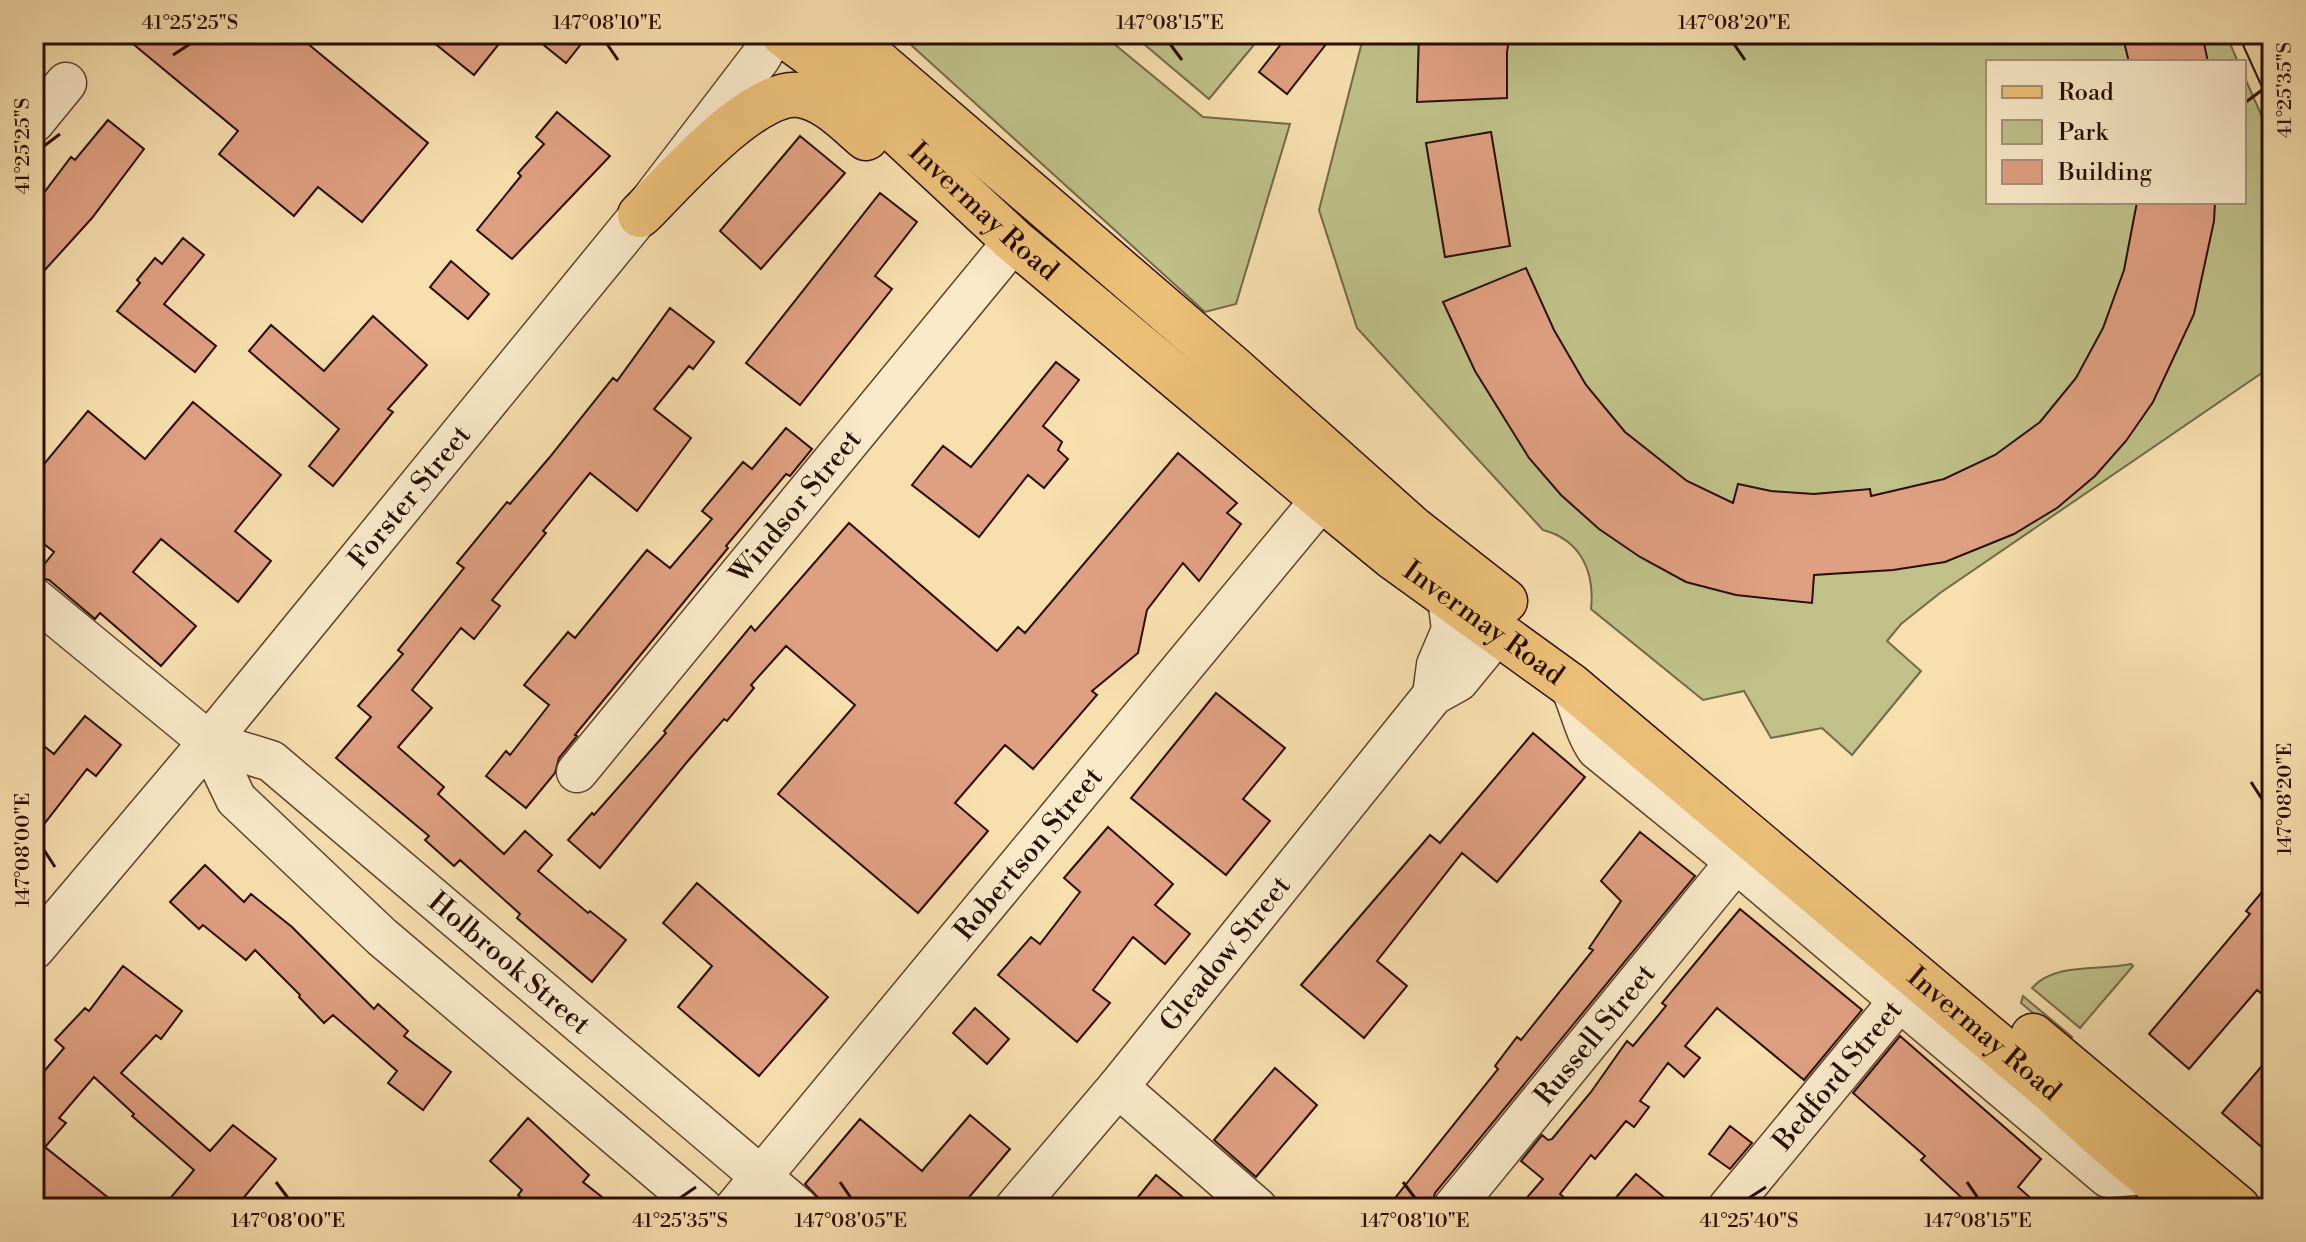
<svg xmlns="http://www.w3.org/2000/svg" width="2306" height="1242" font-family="'Libre Bodoni',serif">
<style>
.green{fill:#bfc189;stroke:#746846;stroke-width:2}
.building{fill:#dfa081;stroke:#290e03;stroke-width:2}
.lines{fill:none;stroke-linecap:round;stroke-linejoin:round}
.minor-casing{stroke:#5c422e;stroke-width:43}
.major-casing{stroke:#290e03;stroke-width:47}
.minor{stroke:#faeaca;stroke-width:40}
.major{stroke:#ecc077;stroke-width:44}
.tram{stroke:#290e03;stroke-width:2}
.ticks{fill:none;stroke:#290e03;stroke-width:3}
.labels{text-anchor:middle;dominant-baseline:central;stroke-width:6;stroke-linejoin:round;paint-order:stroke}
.street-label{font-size:28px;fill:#290e03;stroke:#faeaca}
.neatline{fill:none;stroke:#290e03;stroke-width:3}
.ticks-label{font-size:20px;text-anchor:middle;fill:#290e03}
</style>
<rect width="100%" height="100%" fill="#f7dfae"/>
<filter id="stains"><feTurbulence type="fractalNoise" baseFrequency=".0025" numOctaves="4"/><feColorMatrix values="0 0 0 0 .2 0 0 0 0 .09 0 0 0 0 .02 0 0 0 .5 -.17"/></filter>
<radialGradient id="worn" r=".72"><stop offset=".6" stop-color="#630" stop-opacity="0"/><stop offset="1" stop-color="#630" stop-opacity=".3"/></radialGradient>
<path class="green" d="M899,34H1102L1203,117L1290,124L1236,304L1205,312Z
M1132,34H1263L1209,99Z
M1364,34H2226L2238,62H1988V202H2244V76L2272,139V366L1940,593L1901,624L1887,641L1921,671L1852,755L1822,728L1771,738L1744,691L1703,700L1591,609C1595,572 1581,540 1543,530L1357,328L1319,210Z
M2131,964L2133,966L2080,1028L2032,988C2055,962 2100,971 2131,964Z
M2023,996L2072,1037L2068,1042L2021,1003Z"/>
<path class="building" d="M121,34H296L428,143L362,222L318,187L294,216L219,154L238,131Z
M423,34H507L474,75Z
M530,34H589L566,63Z
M1289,34H1334L1287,94L1259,72Z
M1419,34H1510L1507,52V98L1417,102Z
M2122,34H2202L2208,62H2129Z
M557,112L610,156L512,259L477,230L521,176L518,173L544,144L536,137Z
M108,120L144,149L92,218L34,282V206L71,157L75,160Z
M1491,132L1510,246L1445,257L1426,143Z
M800,136L845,173L761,269L720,231Z
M880,193L917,222L875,276L892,289L800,405L746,363Z
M2137,202H2215L2214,221L2194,314L2153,402L2126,441L2095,476L2057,508L2014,534L1945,562L1893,570L1814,575L1812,603L1736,595L1686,582L1640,557L1599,529L1561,495L1529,458L1475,371L1443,302L1526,268L1554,330L1586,385L1625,432L1687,481L1733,503L1738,484L1771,491L1814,494L1870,489L1871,496L1944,479L1995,455L2040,422L2076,378L2103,328L2124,270Z
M183,238L204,255L164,304L216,346L195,372L117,311L140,283L137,280L155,258L162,264Z
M451,261L489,294L468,319L430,287Z
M670,308L714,342L693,369L689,366L654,409L691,438L637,511L590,473L543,531L546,533L492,600L500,606L474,639L461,628L412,690L432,708L398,747L444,787L438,794L504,854L525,831L552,855L538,871L588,913L590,911L626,940L592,982L517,918L520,914L460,860L454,866L425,840L429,836L336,758L371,717L358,706L403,654L398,650L464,568L457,563L507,502L510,504L549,458L613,378L617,381Z
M373,316L427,365L388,409L393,412L333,486L309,466L339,429L249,351L271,325L324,371Z
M1056,362L1079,380L1043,426L1062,442L1058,450L1068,459L1044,488L1028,475L979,537L912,485L943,446L971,467Z
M193,402L281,475L235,531L271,561L238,602L161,539L133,572L196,626L161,666L100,613L95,619L49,580L35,576L54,552L34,536V476L88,411L145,459Z
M786,428L812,449L790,476L786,474L726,546L728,548L575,735L577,736L559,758L555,773L526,808L486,776L506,751L510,755L549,705L524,685L568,632L575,638L647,550L670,568L712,519L702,511L743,462L752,469Z
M1178,453L1237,503L1227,513L1241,524L1199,581L1183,563L1147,610L1138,653L1092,691L1097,695L1033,769L1005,745L955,803L988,831L918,913L778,794L855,705L786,646L751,685L754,688L727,721L724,719L687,762L600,868L568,840L592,813L594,815L666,733L664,731L751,626L755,631L849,523L997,651L1018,627L1025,633Z
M1216,693L1285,748L1243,799L1270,821L1226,875L1131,798Z
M85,716L121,745L96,776L87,769L34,837V738L54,754Z
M1533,733L1585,777L1497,882L1462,853L1377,961L1407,986L1364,1038L1301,985L1430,835L1440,843Z
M1108,827L1173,884L1155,905L1190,934L1165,964L1133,937L1093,990L1110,1003L1077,1042L998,975L1031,937L1040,944L1080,892L1064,878Z
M1640,832L1695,876L1435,1193L1431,1208H1387L1498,1069L1495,1066L1517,1037L1521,1040L1593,950L1589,948L1621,901L1601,881Z
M205,865L244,902L251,894L292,927L374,1009L378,1004L408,1031L404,1036L451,1072L423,1110L388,1083L397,1071L333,1015L324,1023L299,997L300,995L255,950L246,960L203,925L199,929L170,902Z
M2272,880V1002L2257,990L2189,1069L2149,1034L2250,914L2246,911Z
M697,883L828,997L759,1076L678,1007L712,966L663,923Z
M1740,909L1862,1010L1804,1080L1717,1008L1685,1046L1700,1058L1684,1077L1668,1063L1640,1101L1649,1107L1634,1127L1626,1121L1595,1159L1591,1155L1560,1194L1576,1208H1518L1543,1179L1521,1161L1542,1135L1548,1140L1552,1139L1591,1092L1627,1041L1633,1046L1666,1006L1662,1003Z
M123,966L182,1011L161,1039L156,1035L121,1073L210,1151L233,1125L276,1159L235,1208H162L194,1170L132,1116L134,1114L94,1077L59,1118L66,1123L45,1147L121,1208H34V1083L64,1048L55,1040L85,1008L89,1011Z
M975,1008L1009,1039L987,1064L953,1033Z
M1900,1036L2041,1159L2018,1187L2042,1208H1953L1962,1198L1921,1160L1925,1156L1853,1093Z
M2272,1054V1156L2222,1113Z
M1275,1068L1317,1105L1256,1177L1214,1140Z
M970,1115L1010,1149L960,1208L949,1198L941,1208H828L805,1184L860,1119L922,1171Z
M528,1118L589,1175L583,1182L616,1208H532L518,1195L522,1190L490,1161Z
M1730,1126L1752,1143L1730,1169L1709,1154Z
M1636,1174L1677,1208H1607Z
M1156,1175L1196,1208H1129Z"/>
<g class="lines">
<defs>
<g id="minor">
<path d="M34,122L66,83"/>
<path id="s1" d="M34,598L209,742L271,761L798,1208"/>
<path d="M1570,685C1580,706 1584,730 1597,749L1736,862L2108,1177L2147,1174"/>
<path d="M1433,695L1437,665L1452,630L1448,597"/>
<path d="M209,742L236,799L382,937L702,1208"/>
<path id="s2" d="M577,772L1014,241"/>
<path id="s3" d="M34,949L209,742L640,215L760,58L774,34"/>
<path d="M1118,1087L1257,1208"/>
<path id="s4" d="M735,1208L1322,499"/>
<path id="s5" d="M1015,1208L1118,1087L1433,695L1458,681L1499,631"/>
<path id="s6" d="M1453,1208L1736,862"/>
<path id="s7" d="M1728,1208L1915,982"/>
</g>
<g id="major">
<path id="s8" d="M783,34L825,65L1014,241L1322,499L1394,558L1570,685L2052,1091L2101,1136L2186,1208"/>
<path d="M845,34L1234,369L1412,528L1505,601"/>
<path d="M640,215C673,183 753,89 799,95C825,98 847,122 866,138"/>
<path d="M2033,1036L2238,1208"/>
</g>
</defs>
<use href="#minor" class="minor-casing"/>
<use href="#major" class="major-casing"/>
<use href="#minor" class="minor"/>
<use href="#major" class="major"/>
<path class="tram" d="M2238,34L2272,109"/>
</g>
<path class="ticks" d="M607,44L618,60M1170,44L1182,60M1734,44L1745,60M173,55L190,44M2246,102L2262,90M44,146L60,134M2251,782L2262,799M44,850L55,867M276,1182L288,1198M840,1182L851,1198M1403,1182L1415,1198M1967,1182L1978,1198M680,1198L696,1187M1749,1198L1766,1187"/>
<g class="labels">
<g class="street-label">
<text stroke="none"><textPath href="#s8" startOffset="268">Invermay Road</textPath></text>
<text stroke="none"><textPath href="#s3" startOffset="588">Forster Street</textPath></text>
<text stroke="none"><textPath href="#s2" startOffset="344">Windsor Street</textPath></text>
<text stroke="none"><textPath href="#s8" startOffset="916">Invermay Road</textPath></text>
<text stroke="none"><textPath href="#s4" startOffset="460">Robertson Street</textPath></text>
<text stroke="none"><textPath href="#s5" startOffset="330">Gleadow Street</textPath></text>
<text stroke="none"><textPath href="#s1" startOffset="604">Holbrook Street</textPath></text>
<text stroke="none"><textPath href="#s8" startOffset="1564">Invermay Road</textPath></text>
<text stroke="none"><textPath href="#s6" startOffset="224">Russell Street</textPath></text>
<text stroke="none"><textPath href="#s7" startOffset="172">Bedford Street</textPath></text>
</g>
</g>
<rect width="2306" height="1242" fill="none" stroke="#f7dfae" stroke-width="88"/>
<rect x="1986" y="60" width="260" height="144" fill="#faeaca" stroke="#a6927a" stroke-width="2"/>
<rect x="2002" y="86" width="40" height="12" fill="#ecc077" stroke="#a6927a" stroke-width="2"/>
<text x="2058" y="100" font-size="24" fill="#290e03">Road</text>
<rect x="2002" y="120" width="40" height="24" fill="#bfc189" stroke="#a6927a" stroke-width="2"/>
<text x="2058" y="140" font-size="24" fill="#290e03">Park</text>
<rect x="2002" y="160" width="40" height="24" fill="#dfa081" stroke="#a6927a" stroke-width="2"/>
<text x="2058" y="180" font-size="24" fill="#290e03">Building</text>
<rect x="44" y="44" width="2218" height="1154" class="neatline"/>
<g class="ticks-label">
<text x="190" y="29">41°25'25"S</text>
<text x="607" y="29">147°08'10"E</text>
<text x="1170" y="29">147°08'15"E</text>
<text x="1734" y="29">147°08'20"E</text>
<text transform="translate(2284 90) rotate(-90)" y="7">41°25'35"S</text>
<text transform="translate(22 146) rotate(-90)" y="7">41°25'25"S</text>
<text transform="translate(2284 799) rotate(-90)" y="7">147°08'20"E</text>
<text transform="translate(22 850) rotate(-90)" y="7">147°08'00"E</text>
<text x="288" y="1227">147°08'00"E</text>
<text x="680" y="1227">41°25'35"S</text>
<text x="851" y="1227">147°08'05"E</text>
<text x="1415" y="1227">147°08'10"E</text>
<text x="1749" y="1227">41°25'40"S</text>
<text x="1978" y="1227">147°08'15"E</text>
</g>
<rect width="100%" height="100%" filter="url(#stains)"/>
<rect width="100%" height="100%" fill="url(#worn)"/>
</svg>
